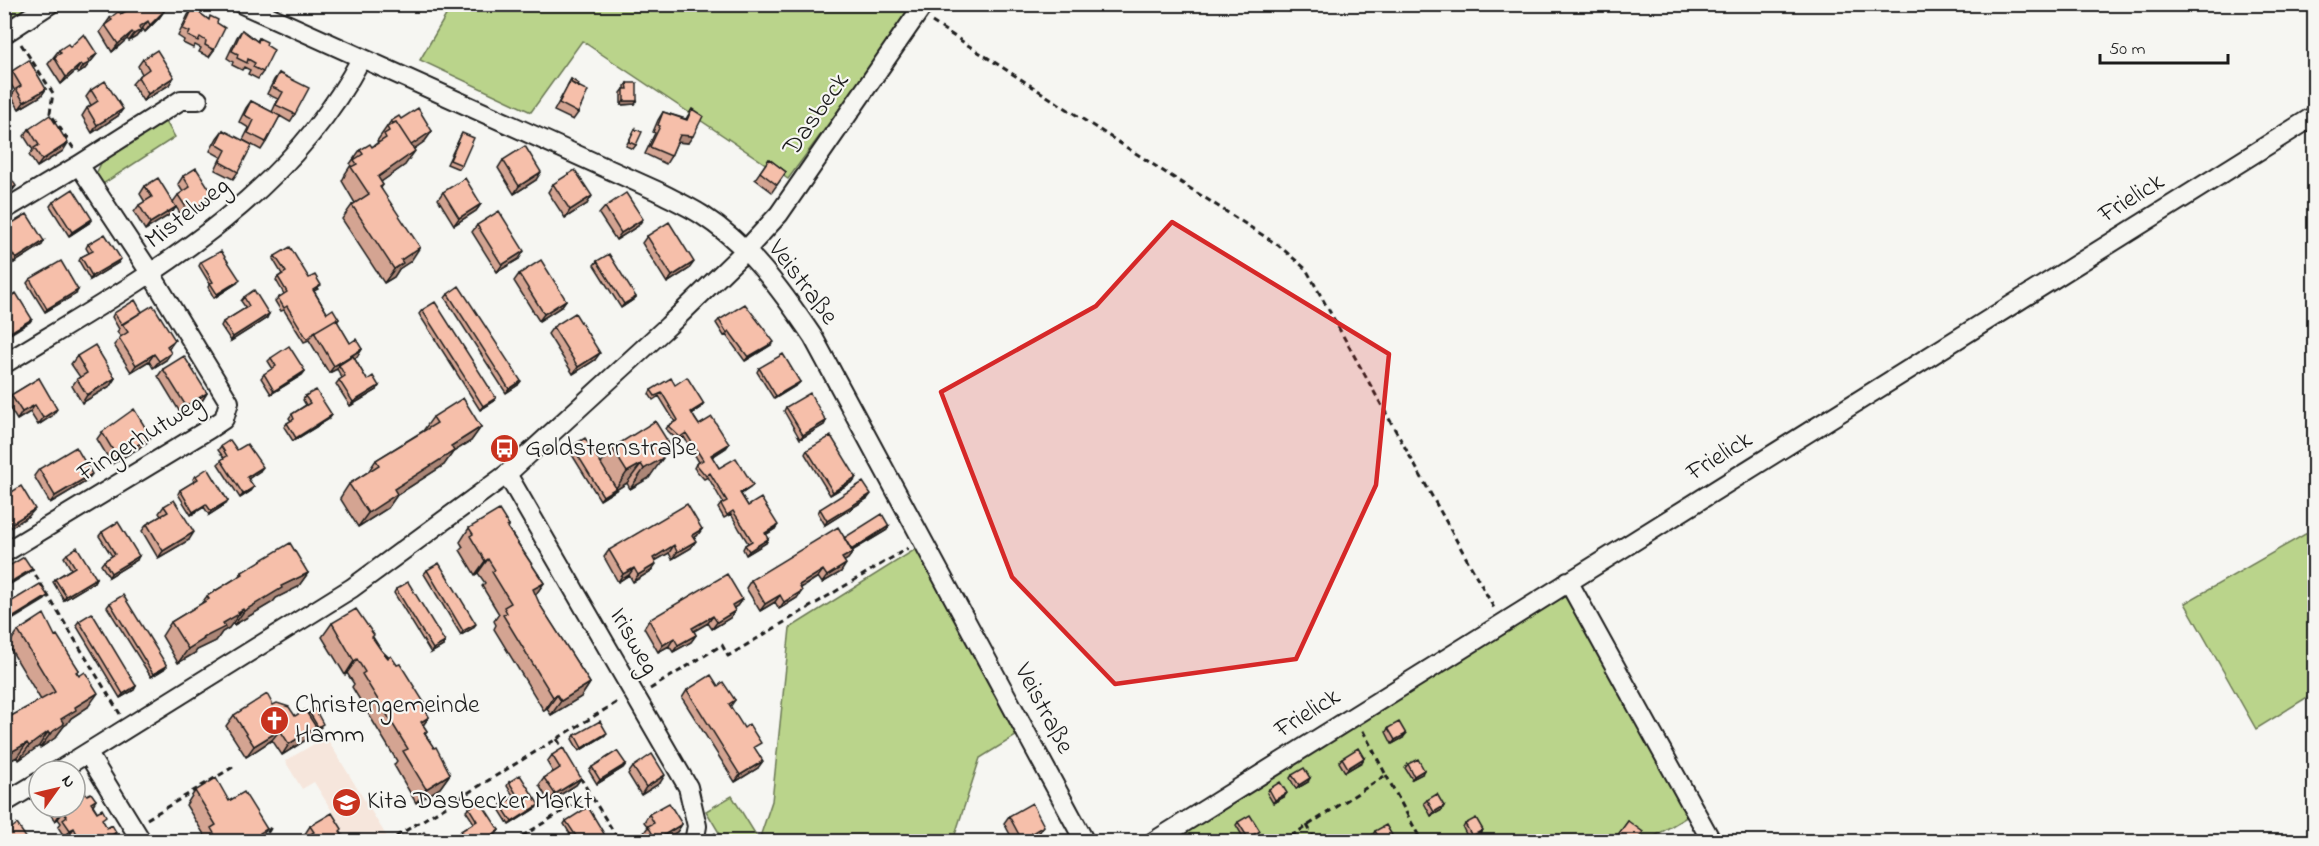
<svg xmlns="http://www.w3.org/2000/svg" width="2319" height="846" font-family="'Indie Flower',sans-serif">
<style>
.built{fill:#f6e6dc}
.green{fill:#bad48b;stroke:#6b7854;stroke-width:1.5}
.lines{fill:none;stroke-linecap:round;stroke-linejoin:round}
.street-casing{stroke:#1c1c1c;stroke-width:22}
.path{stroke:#1c1c1c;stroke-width:3;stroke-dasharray:6 4.5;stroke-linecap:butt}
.street{stroke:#f6f6f2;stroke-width:18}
.wall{fill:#d4a492;stroke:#1c1c1c;stroke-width:1.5}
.shaded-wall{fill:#ac8677;stroke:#1c1c1c;stroke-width:1.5}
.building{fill:#f6bfaa;stroke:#1c1c1c;stroke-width:1.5}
.marked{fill:#d62828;fill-opacity:0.2;stroke:#d62828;stroke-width:4.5;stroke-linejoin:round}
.labels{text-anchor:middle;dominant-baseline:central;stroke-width:4.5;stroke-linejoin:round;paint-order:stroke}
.street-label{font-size:26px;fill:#1c1c1c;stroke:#f6f6f2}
.poi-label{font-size:26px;fill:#1c1c1c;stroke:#f6f6f2;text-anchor:start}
</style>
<rect width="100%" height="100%" fill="#f6f6f2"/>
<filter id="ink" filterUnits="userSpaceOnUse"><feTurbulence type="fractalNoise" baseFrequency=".0167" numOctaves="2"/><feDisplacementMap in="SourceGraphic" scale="12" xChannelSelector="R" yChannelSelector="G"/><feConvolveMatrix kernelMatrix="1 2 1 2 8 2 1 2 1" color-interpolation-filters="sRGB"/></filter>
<g filter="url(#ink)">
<path class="built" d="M326,737L387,837L379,841H295L335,816L314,782L302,789L285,761Z"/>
<path class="green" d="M5,4H31V5L5,21Z
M452,5H916L788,179L582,41L531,112L420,60Z
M165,120L175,137L103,184L96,174L103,159Z
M2314,529V693L2256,729L2185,603Z
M919,547L1019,734L980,758L953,841H724L706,811L732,796L759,840L772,801L790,628Z
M1566,589L1690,815L1647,841L1163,842Z"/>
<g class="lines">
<defs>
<path id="street" d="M242,4L657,191C672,199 688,206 702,215C750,246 782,291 813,337L1085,842
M4,34L50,4
M79,165L181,100H198
M4,210L79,165L151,274L229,402L224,419L209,429L4,553
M4,364C139,281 285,204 361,59
M507,474L688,787L697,826L694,842
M1568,581L1712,842
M88,754L142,842
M58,771L352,588L507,474L668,326L746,250L779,214L924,4
M4,803L39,782
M1153,842L2314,116"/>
</defs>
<use href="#street" class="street-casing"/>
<path class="path" d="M932,22L1278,245L1306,269L1494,608
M21,44L53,93L50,113L74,149
M30,566L120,714
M650,689L722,645L728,656L908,548
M557,739L564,751
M1386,775L1422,842
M580,777L590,794
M147,819L233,767
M1307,825L1316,842
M714,833L719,842
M262,842L271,827
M387,842L619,701
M513,842L590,794L620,842
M1282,842L1386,775L1362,729"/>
<use href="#street" class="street"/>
</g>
<path class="wall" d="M126,7L164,11L159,18L145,32L143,29L136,37L129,41L127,39L112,52L100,32L110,18L121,14Z
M193,8L208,19L217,23L214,50L209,57L199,52L201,48L195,45L193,48L183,43L184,40L178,36L188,15Z
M242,30L257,41L259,38L266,45L263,72L258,79L248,74L250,70L244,67L242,70L232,65L233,62L227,58L237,37Z
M70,47L97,54L84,70L78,74L76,71L61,84L48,64L59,50Z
M143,59L169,85L143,101L132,84L138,77L142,74L138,66Z
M12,71L46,89L41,96L19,109L11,96L15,91L7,78Z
M279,73L295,114L290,122L280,116L266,142L261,150L243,140L249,128L239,122L246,108L251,101L272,112L278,99L267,94L274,80Z
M571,79L578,87V113L573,120L554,111Z
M627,83L637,101L635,104L621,105V93L624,89H625V86Z
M91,90L118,116L92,133L82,116L87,108L91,105L86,97Z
M692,109L688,143L677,142L671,156L666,164L645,154L655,133L653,132L658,120L663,112L686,119Z
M401,119L432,131L425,141L414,149L405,165L381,182L383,185L381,188L411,261L399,269L394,277L384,283L342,219L352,205L355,203L342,181L345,175V174L351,165L350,164L360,150L372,147L377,143L378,142L377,141L391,121Z
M29,129L63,151L37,167L29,155L33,150L24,136Z
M635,129L636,145L633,149L626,146Z
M223,130L238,172L233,179L215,170L221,157L210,151L217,138Z
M462,133V165L459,169L447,164Z
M769,159L786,172L772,192L755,179Z
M503,160L536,180L514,194L498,168Z
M183,176L214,196L209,203L184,219L176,207L171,214L145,230L134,212L139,205L145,202L140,194L145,186L173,202L178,195L183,192L178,184Z
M553,184L587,204L565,218L548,192Z
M443,192L481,204L476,211L454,225L438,199Z
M53,202L89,223L69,236L50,206Z
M605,207L638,226L616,240L599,214Z
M477,225L519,259L497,272L472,232Z
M4,228L44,241L42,245L14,263L4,248Z
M647,236L689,269L667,283L642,243Z
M88,244L118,263L90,280L79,261L81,257L89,253L86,248Z
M275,256L309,278L318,289L314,291L327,313L339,319L337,322L350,343L362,349L357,357L354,358L367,380L377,390L350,406L336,384L339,380L342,378L337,369L329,373L309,340L304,342L284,310L281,311L275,301L278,298L284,294L276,280L278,277L282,274L273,259Z
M597,261L636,297L633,300L621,308L594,265Z
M201,262L237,283L214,298L208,287L210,284L199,266Z
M519,274L566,300L561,307L539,321L514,281Z
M30,279L76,294L45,312L27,283Z
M448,294L518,385L506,393L445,298Z
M244,297L267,318L231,341L221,326L223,322L246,308L241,301Z
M422,310L496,398L493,402L480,410L419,314Z
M142,312L170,347L169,349L166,360L153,368L149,361L131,372L114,345L121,337L117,332L119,329L112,317L114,313Z
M719,320L771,345L745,361L726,335L724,336L716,323Z
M553,327L595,360L573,374L548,334Z
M77,356L115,378L110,386L82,403L72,386L77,379L80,377L71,364Z
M271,358L305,371L302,375L271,394L261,378L264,374L273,369L268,361Z
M759,368L800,382L797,385L774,399L757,372Z
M163,369L207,393L202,401L181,414L158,376Z
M39,378L52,416L38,425L30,412L17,420L6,402L11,395Z
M675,385L701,408L692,414L699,425L729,444L726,448L712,457L719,468L753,485L750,488L741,494L748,506L775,529L765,535L768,539L766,543L746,555L743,549L745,545L748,543L740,530L731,514L724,518L718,508L721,504L723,503L708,477L704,479L694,468L696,464L699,462L684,437L677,440L666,429L668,426L675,422L659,396L653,400L649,394L651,390Z
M305,396L332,415L329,419L293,441L284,427L287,423L291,421L289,418L292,414L306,405L303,400Z
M786,407L826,421L824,425L800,439L784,411Z
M433,417L481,427L471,441L453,452L444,465L397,495L388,508L358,527L340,498L349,484L368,472L376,460L423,431Z
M102,432L146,444L112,464L97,439Z
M221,446L237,450L260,471L248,479L254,487L251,491L240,498L218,464L224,458L218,450Z
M572,446L601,464L612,448L662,456L649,478L630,489L627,483L600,500L569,450Z
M807,450L854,481L830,495L805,454Z
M39,469L87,481L50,503L34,476Z
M196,476L228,501L226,504L209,515L204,507L191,515L178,494L180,490L194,482L193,479Z
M868,498L825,525L818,513L820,509Z
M164,506L189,540L158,558L142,531L147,524L161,516L159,513Z
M509,526L508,528L544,583L535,595L540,605L590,683L581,697L551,715L547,709L544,711L494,629L496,625L494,621L499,614L482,586L485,583L478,573L475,575L460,550L463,547L460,542L469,528Z
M702,529L697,536L694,538L691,548L672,559L669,553L654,561L651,571L633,582L629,575L618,582L604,557L609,550Z
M887,530L852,551L853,552L848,559L844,561L841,572L822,583L818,577L801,588L797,598L779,609L775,602L760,611L746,588L751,580L844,538Z
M102,532L137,560L109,577L101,565L104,561L112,556L99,536Z
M67,554L96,578L94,582L64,600L53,582L55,579L71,569L64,557Z
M427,570L473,628L461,635L424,574Z
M242,572L308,573L298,587L276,598L273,602L234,625L233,623H232L229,628L222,632L216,641L197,650L195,653L178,663L162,636L171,622L201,604L207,596L238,577Z
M396,589L443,646L431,653L394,593Z
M742,599L737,606L734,608L735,611L730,618L712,629L708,623L694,631L696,635L691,642L673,652L669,646L658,652L644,628L649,620Z
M110,603L164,669L151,677L107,607Z
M79,621L136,686L134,690L120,698L76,625Z
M332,623L373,637L381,650L397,665L427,707L425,710L429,717L423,725L427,731L425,734L450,774L440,788L416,803L394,765L397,761L352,687L354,684L347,673L345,675L322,637Z
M18,631L55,636L79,670L77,673L88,707L71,718L67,724L64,726L55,738L40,748L39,746L19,760L17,757L4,764V720L41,700L8,645Z
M718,686L735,700L730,707L758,768L735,782L682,698L687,690Z
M273,705L295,716L308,714L309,712L321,727L315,731L314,729L309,738L282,755L272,740L246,757L226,726L234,715Z
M1388,728L1403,738L1392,744L1386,732Z
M575,735L604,736L579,751L572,739Z
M552,755L581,778L576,785L549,802L539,785L544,778L553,772L547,762Z
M1342,758H1364L1362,762L1345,772L1339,762Z
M626,764L623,768L597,784L589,771L592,767Z
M1408,764L1422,774L1412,779L1405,768Z
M633,767L660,783L641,795L628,774Z
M1292,775L1308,782L1296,789L1290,778Z
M509,782L536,808L509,825L499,809L501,805L514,797L507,786Z
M1269,789L1284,797L1273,803L1267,793Z
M195,791L229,801L267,829L262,836L266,842H202L205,836L186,805Z
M87,795L96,800L93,805L107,828L116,832L113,837L116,842H70L71,840L69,835L65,838L58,827L61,823L58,819L55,821L48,811L51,807H75Z
M1427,800L1442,810L1431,816L1424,803Z
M469,808L499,830L496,834L484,842H463L459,834L461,831L474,823L466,811Z
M649,814L682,824L677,832L660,842H648L643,834L648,827L644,822Z
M1009,816L1039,833L1034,836L1037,842H1014L1004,823Z
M566,821L609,842H575L564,824Z
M1628,821L1636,842H1613Z
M1238,822L1257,834L1246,842L1236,825Z
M1465,824L1480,834L1469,840L1463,828Z
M310,826L341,832L304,838L303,837Z
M1375,831L1396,842H1377L1373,834Z"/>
<path class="shaded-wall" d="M164,11L159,18L145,32L150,25Z
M148,21L136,37L129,41L139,27Z
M132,32L127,39L112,52L118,44Z
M97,54L84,70L78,74L88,60Z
M81,64L76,71L61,84L66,77Z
M174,77L169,85L143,101L148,94Z
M46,89L41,96L19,109L24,102Z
M624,101H637L635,104L621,105Z
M123,109L118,116L92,133L97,125Z
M432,131L425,141L401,158L408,147Z
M680,135L693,136L688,143L675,142Z
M68,143L63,151L37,167L42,160Z
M415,151L405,165L368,191L378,177Z
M541,172L536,180L514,194L519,186Z
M16,186L13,190L4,195V193Z
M214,196L209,203L184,219L189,212Z
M592,196L587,204L565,218L570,210Z
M481,204L476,211L454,225L459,218Z
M176,207L171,214L145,230L150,223Z
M92,219L89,223L69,236L72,232Z
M643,219L638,226L616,240L621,233Z
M44,241L42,245L14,263L16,259Z
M420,247L411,261L399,269L394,277L384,283L401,260Z
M524,251L519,259L497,272L502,265Z
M121,259L118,263L90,280L92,276Z
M694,262L689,269L667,283L672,276Z
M240,280L237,283L214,298L217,294Z
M78,290L76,294L45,312L47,309Z
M636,297L633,300L621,308L624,304Z
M566,300L561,307L539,321L544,314Z
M269,314L267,318L231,341L233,337Z
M32,319L30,322L4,338V336Z
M175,340L170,347L162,353L167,346Z
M774,342L771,345L745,361L748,357Z
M362,349L357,357L340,367L339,365L337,369L329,373L334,366Z
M171,353L166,360L153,368L159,361Z
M600,353L595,360L573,374L578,367Z
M154,354L149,361L131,372L136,365Z
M305,371L302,375L271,394L274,391Z
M115,378L110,386L82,403L87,395Z
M521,381L518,385L506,393L509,389Z
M800,382L797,385L774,399L776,396Z
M379,386L377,390L350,406L353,402Z
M207,393L202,401L181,414L186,406Z
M496,398L493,402L480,410L483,406Z
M704,404L701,408L688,416L691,412Z
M35,405L30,412L17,420L22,412Z
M57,409L52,416L38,425L43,418Z
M332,415L329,419L293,441L296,438Z
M826,421L824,425L800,439L803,435Z
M481,427L471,441L453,452L444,465L397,495L388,508L358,527L368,513L394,489L451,446Z
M151,437L146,444L112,464L117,457Z
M729,444L726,448L708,459L711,455Z
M670,445L659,460L663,458L649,478L630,489L644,469L659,452Z
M641,464L627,483L600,500L603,496L616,488L627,472Z
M263,467L260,471L245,481L247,477Z
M92,474L87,481L50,503L55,496Z
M856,477L854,481L830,495L833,492Z
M753,485L750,488L737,497L740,493Z
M254,487L251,491L240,498L243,494Z
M871,494L868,498L825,525L827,521Z
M228,501L226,504L209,515L211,511Z
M206,504L204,507L191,515L193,512Z
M35,509L29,516L4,532V528Z
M778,525L775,529L762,537L765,533Z
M889,526L887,530L845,555L848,552Z
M702,529L697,536L687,542L692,535Z
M194,532L189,540L158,558L163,551Z
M768,539L766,543L746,555L749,551Z
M696,541L691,548L672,559L677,552Z
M674,545L669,553L648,565L653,558Z
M853,552L848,559L837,566L842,558Z
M139,556L137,560L109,577L111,573Z
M488,559L478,573L475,575L485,561Z
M656,564L651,571L633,582L638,575Z
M846,564L841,572L822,583L827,576Z
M634,568L629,575L618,582L623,574Z
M32,569L29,573L4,588V586Z
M823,570L818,577L794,592L799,585Z
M308,573L298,587L276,598L273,602L234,625L244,611L281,586Z
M96,578L94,582L64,600L66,596Z
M544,583L534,597L533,589Z
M802,591L797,598L779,609L784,602Z
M780,595L775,602L760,611L765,604Z
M48,596L45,600L4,625V623Z
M742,599L737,606L727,612L732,605Z
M243,609L229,628L222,632L216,641L197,650L195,653L178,663L188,649Z
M735,611L730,618L712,629L717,622Z
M713,616L708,623L687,635L692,628Z
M476,624L473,628L461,635L463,631Z
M696,635L691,642L673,652L678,645Z
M674,638L669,646L658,652L663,645Z
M445,642L443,646L431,653L433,649Z
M357,659L347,673L345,675L354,661Z
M167,666L164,669L151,677L153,674Z
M590,683L581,697L551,715L561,701Z
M136,686L134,690L120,698L123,694Z
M98,693L88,707L71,718L67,724L64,726L55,738L40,748L61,719L75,707Z
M557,695L547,709L544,711L553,697Z
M429,717L419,731L421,722Z
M316,727L309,738L282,755L289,744Z
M280,730L272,740L246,757L254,746Z
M48,732L39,746L19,760L29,746Z
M607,733L604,736L579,751L582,748Z
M1406,734L1403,738L1392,744L1395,740Z
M27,743L17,757L4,764V762L11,752Z
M1364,758L1362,762L1345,772L1348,768Z
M763,761L758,768L735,782L740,775Z
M626,764L623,768L597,784L600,780Z
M1424,770L1422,774L1412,779L1414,776Z
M450,774L440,788L416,803L426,789Z
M665,775L660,783L641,795L646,787Z
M581,778L576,785L549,802L555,794Z
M1310,778L1308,782L1296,789L1299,785Z
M1287,793L1284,797L1273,803L1275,800Z
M539,805L536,808L509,825L512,822Z
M1444,806L1442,810L1431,816L1434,812Z
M63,812L58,819L55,821L60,814Z
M682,824L677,832L660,842H655L656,840Z
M1044,826L1039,833L1027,840L1032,833Z
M74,828L69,835L65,838L70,830Z
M499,830L496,834L484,842H481Z
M1483,830L1480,834L1469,840L1472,836Z
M1260,831L1257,834L1246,842L1248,838Z"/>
<path class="building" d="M130,4H160L164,11L150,25L148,21L139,27L141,30L134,34L132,32L118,44L105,25L112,20L110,18L119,11L121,14L128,10L126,7Z
M193,8L209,20L210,16L218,20L217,23L225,28L214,50L205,45L206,41L200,37L198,41L188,36L190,32L183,29Z
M242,30L258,42L259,38L267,42L266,45L274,50L263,72L253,67L255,63L248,59L247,63L237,58L238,54L232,51Z
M84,34L97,54L88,60L89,63L83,66L81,64L66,77L54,57L61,53L59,50L68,44L70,47Z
M157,50L174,77L148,94L138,77L149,69L143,59Z
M29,60L46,89L24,102L16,89L21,86L12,71Z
M279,73L309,88L295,114L276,105L283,92L272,87Z
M571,79L579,84L578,87L570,82L567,86Z
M105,81L123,109L97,125L87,108L98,101L91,90Z
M570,82L588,91L578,113L559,103Z
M627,83H637V101H624V89H628Z
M251,101L280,116L266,142L248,133L254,120L244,115Z
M418,108L432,131L411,145L396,122L393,123L391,121L399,116L401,119Z
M692,109L703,116L693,136L680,135L671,156L650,147L660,126L658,125L663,112L687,120Z
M50,115L68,143L42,160L34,148L39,145L29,129Z
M396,122L415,151L378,177L383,185L380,187L420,247L401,260L403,263L394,269L352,205L369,194L351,167L357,164L354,160L363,154L360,150L370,144L372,147L386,138L384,134L389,131L387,127Z
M635,129L642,132L636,145L629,142Z
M223,130L252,145L238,172L220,162L226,150L216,144Z
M462,133L474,138L462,165L450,160Z
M525,146L541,172L519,186L503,160Z
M769,159L786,172L777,185L760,172Z
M4,168L16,186L4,193Z
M196,168L214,196L189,212L178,195L190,187L183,176Z
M575,170L592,196L570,210L553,184Z
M158,178L176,207L150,223L139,205L152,197L145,186Z
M465,178L481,204L459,218L443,192Z
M73,189L92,219L72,232L53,202Z
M626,193L643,219L621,233L605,207Z
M499,211L524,251L502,265L477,225Z
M27,214L44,241L16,259L4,241V228Z
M669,222L694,262L672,276L647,236Z
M105,234L121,259L92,276L81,257L93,251L88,244Z
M290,247L309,278L315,275L321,285L313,290L327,313L333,309L339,319L336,321V319L314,332L311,336L307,339L287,306L284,308L278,298L287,292L278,277L286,272L275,256Z
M221,251L240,280L217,294L210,283L213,282L201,262Z
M609,254L636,297L624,304L597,261Z
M541,260L566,300L544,314L519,274Z
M61,261L78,290L47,309L30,279Z
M459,286L521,381L509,389L448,294Z
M254,290L269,314L233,337L223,322L249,306L244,297Z
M16,293L32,319L4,336V300Z
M135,300L142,312L122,325L114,313Z
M435,302L496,398L483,406L422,310Z
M745,304L774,342L748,357L729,331L727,333L719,320Z
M153,305L175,340L167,346L171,353L159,361L154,354L136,365L119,338L128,332L122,324Z
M575,313L600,353L578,367L553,327Z
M336,319L350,343L356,339L362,349L334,366L314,332Z
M95,345L115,378L87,395L77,379L87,373L77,356Z
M289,346L305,371L274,391L264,374L276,366L271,358Z
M783,354L800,382L776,396L759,368Z
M184,356L207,393L186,406L163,369Z
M353,356L367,380L373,376L379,386L353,402L339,380L345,376L339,365Z
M687,377L704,404L691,412L695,419L699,425L712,417L729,444L711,455L719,468L736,458L753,485L740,493L748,506L761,498L778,525L765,533L768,539L749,551L745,545L752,541L743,526L733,511L727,515L721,504L727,501L710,473L706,476L696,464L703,460L686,433L680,437L668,426L678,420L662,393L655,396L651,390L671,378L675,385Z
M39,378L57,409L43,418L35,405L22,412L11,395Z
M316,390L332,415L296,438L287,423L294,419L292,414L310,403L305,396Z
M810,393L826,421L803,435L786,407Z
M463,398L481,427L451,446L454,451L394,489L397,494L368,513L349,484L379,465L376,460L437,423L433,417Z
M134,409L151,437L117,457L102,432Z
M655,421L670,445L659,452L663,458L644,469L641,464L627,472L612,448Z
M831,436L856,477L833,492L807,450Z
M585,438L616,488L603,496L572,446Z
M230,440L237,450L247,444L263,467L247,477L254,487L243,494L221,460L227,456L221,446Z
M76,447L92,474L55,496L39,469Z
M208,468L228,501L211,511L206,504L193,512L180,490L198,479L196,476Z
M863,482L871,494L827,521L820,509Z
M21,486L35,509L4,528V497Z
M174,500L194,532L163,551L147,524L168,512L164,506Z
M687,504L702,529L692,535L696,541L677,552L674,545L653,558L656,564L638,575L634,568L623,574L609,550Z
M499,510L509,526L507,527L544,583L533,589L540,605L590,683L561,701L557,695L553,697L503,615L507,613L504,607L511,603L492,572L495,570L488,559L485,561L470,536L473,534L469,528Z
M882,514L889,526L851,550L844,538Z
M118,522L139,556L111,573L104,561L115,554L102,532Z
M838,527L853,552L842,558L846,564L827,576L823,570L799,585L802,591L784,602L780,595L765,604L751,580Z
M290,543L308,573L281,586L282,588L244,611L243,609L238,612L239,614L223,623L225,627L203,638L204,639L188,649L171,622L209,599L207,596L243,574L242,572Z
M77,547L96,578L66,596L55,579L75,567L67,554Z
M24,557L32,569L4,586V569Z
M439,563L476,624L463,631L427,570Z
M727,574L742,599L732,605L735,611L717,622L713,616L692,628L696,635L678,645L674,638L663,645L649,620Z
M408,582L445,642L433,649L396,589Z
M40,584L48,596L4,623V606Z
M123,595L167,666L153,674L110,603Z
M356,609L374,635L372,637L381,650L388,658L391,656L397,665L400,664L427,707L424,708L429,717L421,722L427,731L424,733L434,748L436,747L450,774L426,789L403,751L408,749L362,674L365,672L357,659L354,661L332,623Z
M92,613L136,686L123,694L79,621Z
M44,614L55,636L57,635L79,670L76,672L79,676L85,672L98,693L75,707L76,710L61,719L64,724L49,734L48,732L29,746L27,743L11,752L10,750L4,754V720L55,692L18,631Z
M711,675L718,686L723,682L735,700L729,704L744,728L749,724L761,743L754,747L763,761L740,775L687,690Z
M267,694L273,705L277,703L289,707L295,716L305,710L316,727L289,744L280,730L254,746L234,715Z
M315,709L323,724L318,727L309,712Z
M600,721L607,733L582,748L575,735Z
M1399,722L1406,734L1395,740L1388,728Z
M563,748L581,778L555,794L544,778L560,768L552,755Z
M1358,748L1364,758L1348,768L1342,758Z
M617,751L626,764L600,780L592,767Z
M652,754L665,775L646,787L633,767Z
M1418,759L1424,770L1414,776L1408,764Z
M1304,768L1310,778L1299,785L1292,775Z
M520,775L539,805L512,822L501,805L517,795L509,782Z
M216,778L229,801L244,792L267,829L260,833L266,842H219L211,828L216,825L195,791Z
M1280,782L1287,793L1275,800L1269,789Z
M81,787L87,795L91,793L96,800L91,803L97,812L102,809L106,816L102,819L107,828L112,825L116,832L112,835L116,842H77L74,836L77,834L74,828L70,830L63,820L67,817L63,812L60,814L55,807H75V791Z
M1437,794L1444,806L1434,812L1427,800Z
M480,801L499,830L481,842H468L461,831L477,821L469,808Z
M669,803L682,824L656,840L648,826L654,823L649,814Z
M1032,803L1044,826L1032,833L1037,841L1023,842L1009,816Z
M588,807L609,842H580L566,821Z
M332,813L342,829L340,831L347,842H298L314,832L310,826Z
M1250,815L1260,831L1248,838L1238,822Z
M1476,818L1483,830L1472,836L1465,824Z
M1628,821L1643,832L1636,842H1625L1617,836Z
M17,824L29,842H4V834Z
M1386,825L1396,842H1382L1375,831Z
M424,832L431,842H409Z
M1363,838L1365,842H1357Z"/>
</g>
<path class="marked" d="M1172,222L1389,354L1376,485L1296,659L1115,684L1012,577L941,392L1096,306Z"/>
<defs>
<symbol id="bus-disc" viewBox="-11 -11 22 22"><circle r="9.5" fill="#c8321e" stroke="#f6f6f2"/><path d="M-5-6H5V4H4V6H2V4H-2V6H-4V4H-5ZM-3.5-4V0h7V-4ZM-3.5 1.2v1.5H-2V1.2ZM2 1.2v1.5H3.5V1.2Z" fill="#fff"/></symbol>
<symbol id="church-disc" viewBox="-11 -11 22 22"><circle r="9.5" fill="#c8321e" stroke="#f6f6f2"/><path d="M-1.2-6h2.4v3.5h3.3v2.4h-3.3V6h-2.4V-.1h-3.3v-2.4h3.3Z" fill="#fff"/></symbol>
<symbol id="school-disc" viewBox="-11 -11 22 22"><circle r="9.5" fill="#c8321e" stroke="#f6f6f2"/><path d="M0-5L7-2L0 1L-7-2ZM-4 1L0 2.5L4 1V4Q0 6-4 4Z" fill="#fff"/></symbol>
</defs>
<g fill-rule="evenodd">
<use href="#bus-disc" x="488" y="432" width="33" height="33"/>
<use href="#church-disc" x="258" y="704" width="33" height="33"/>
<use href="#school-disc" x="330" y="786" width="33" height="33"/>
</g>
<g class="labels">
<g class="street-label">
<text transform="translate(817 115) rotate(-55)">Dasbeck</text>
<text transform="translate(2132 199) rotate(-32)">Frielick</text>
<text transform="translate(188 214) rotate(-38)">Mistelweg</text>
<text transform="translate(802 283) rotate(53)">Veistraße</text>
<text transform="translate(141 439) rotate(-32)">Fingerhutweg</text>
<text transform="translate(1720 457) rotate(-32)">Frielick</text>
<text transform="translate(633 642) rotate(60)">Irisweg</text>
<text transform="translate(1043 709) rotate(62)">Veistraße</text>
<text transform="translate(1308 714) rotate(-32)">Frielick</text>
</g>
<g class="poi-label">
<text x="525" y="449">Goldsternstraße</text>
<text x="295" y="706">Christengemeinde<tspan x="295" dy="30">Hamm</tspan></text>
<text x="367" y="802">Kita Dasbecker Markt</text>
</g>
</g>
<rect width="2319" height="846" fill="none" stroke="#f6f6f2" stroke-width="24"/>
<rect x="12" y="12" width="2295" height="822" fill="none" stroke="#1c1c1c" stroke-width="2" filter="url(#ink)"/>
<g transform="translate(57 789) rotate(56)"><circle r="28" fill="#f6f6f2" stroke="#9f9f9c" stroke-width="1.5"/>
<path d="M0-4.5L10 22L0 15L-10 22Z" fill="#c8321e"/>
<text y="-9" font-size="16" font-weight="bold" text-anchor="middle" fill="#1c1c1c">N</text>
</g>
<path d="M2100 54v9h128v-9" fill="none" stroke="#1c1c1c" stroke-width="3"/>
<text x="2109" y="54" font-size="18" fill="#1c1c1c" stroke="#f6f6f2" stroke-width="4.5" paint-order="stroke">50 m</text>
</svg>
